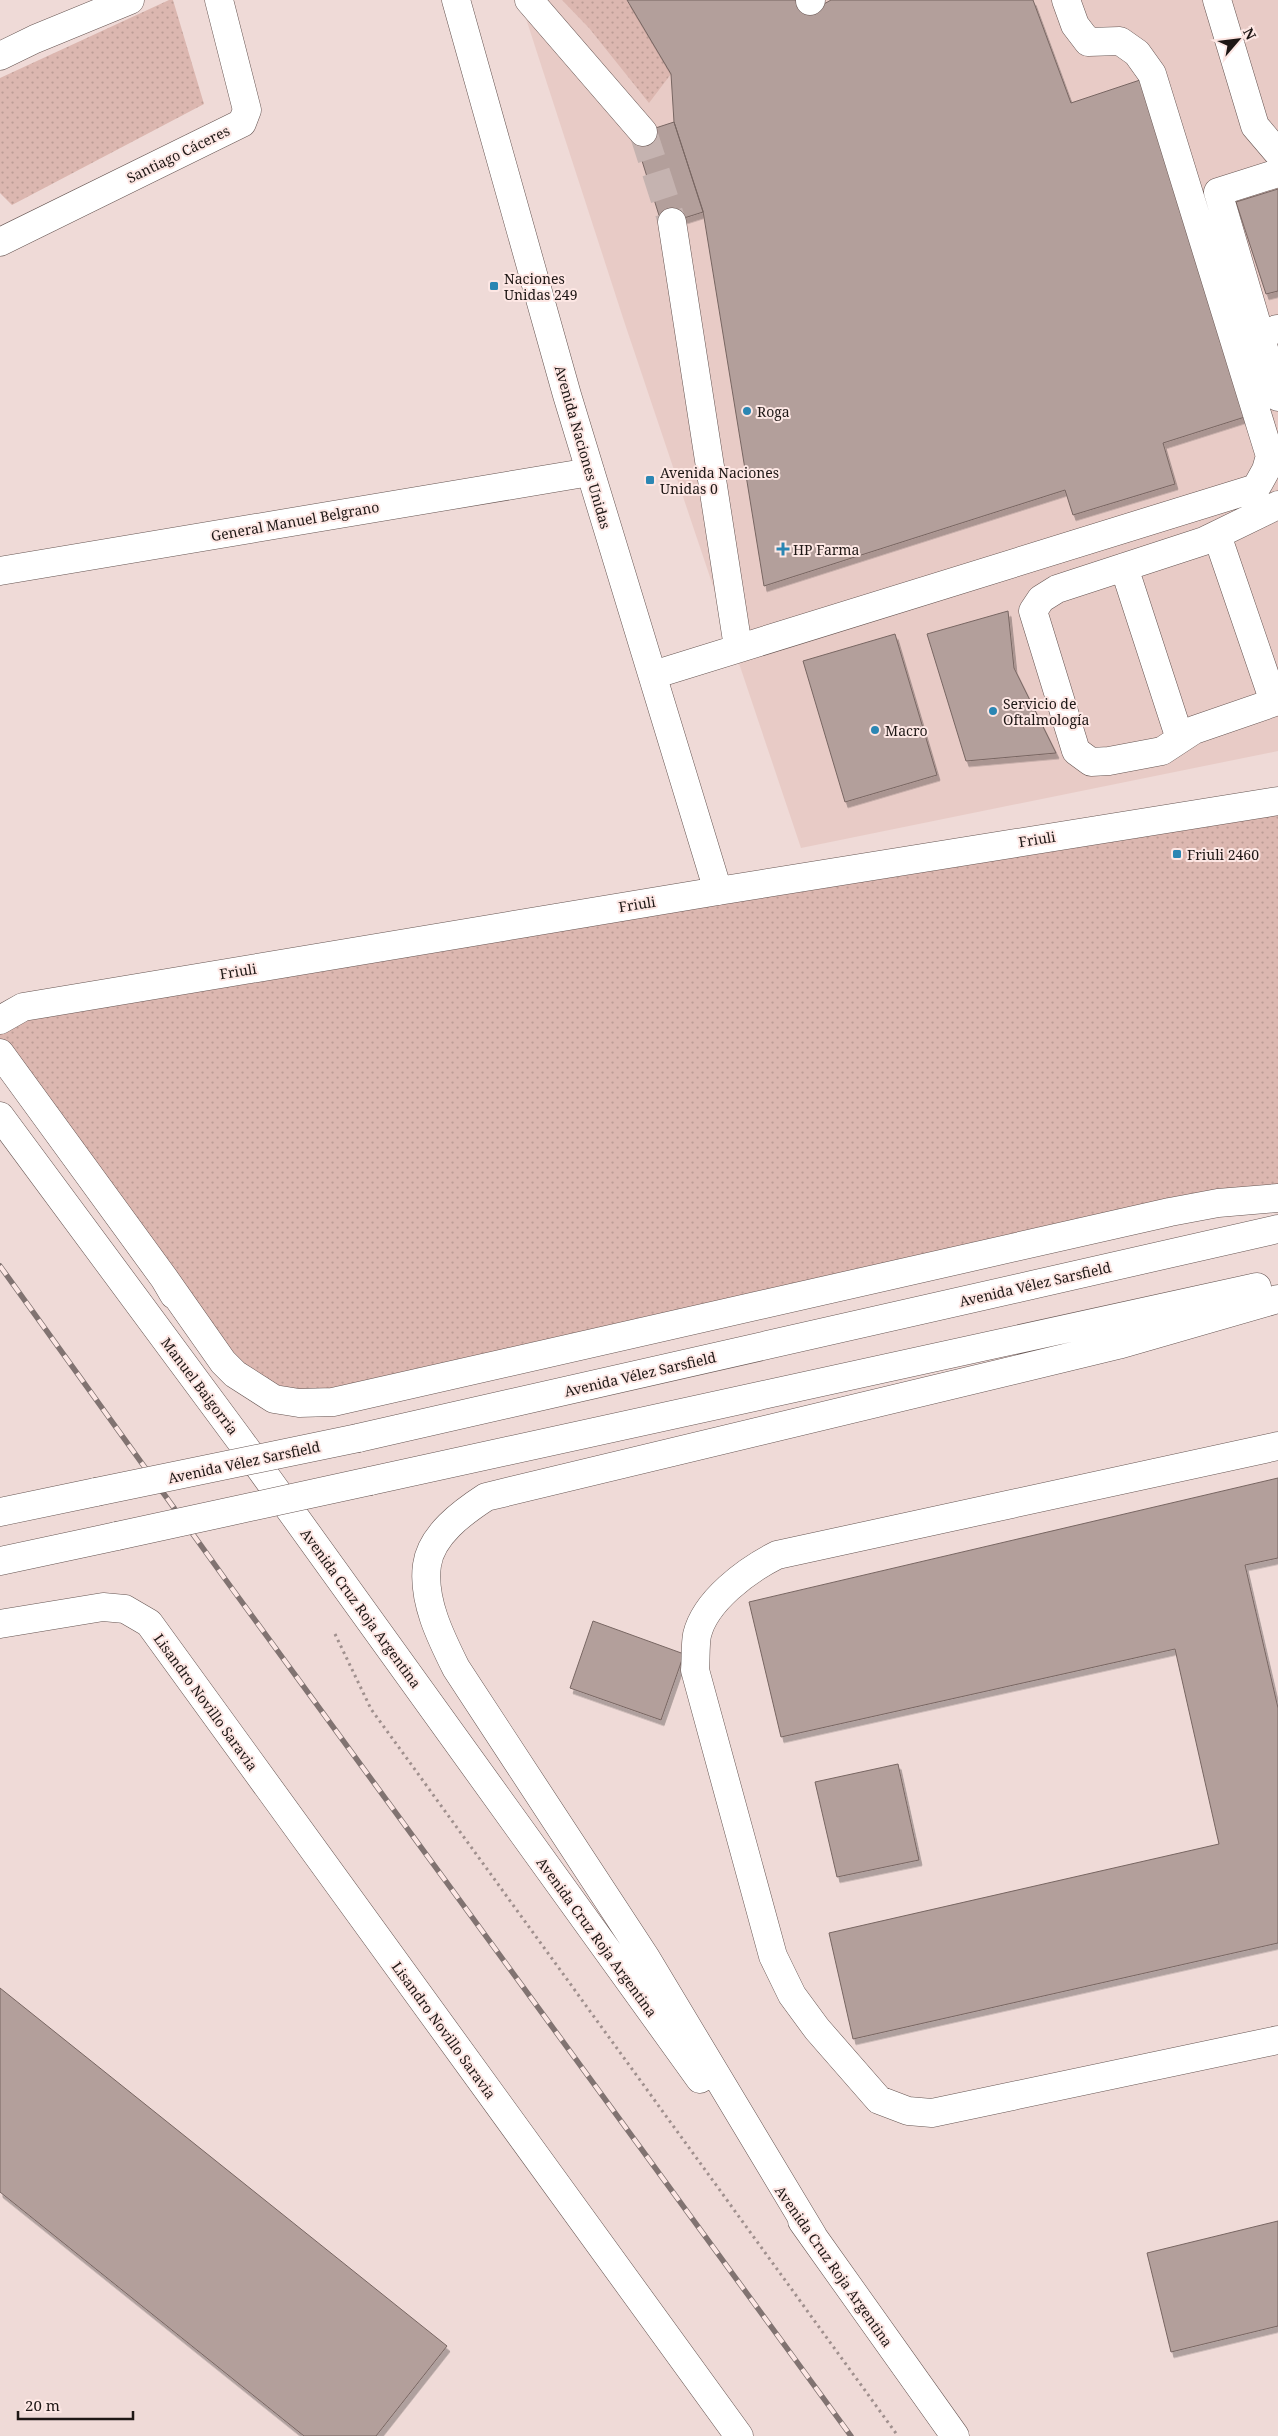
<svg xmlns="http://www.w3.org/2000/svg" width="1278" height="2436" font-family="'Noto Serif',serif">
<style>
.built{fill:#e8cbc6}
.park{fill:url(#park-dots)}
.building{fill:#b39f9b;stroke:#786662;filter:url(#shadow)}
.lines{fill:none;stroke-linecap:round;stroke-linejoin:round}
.minor-tunnel{stroke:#c5b3b0;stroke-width:28;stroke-dasharray:28 14;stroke-linecap:butt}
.minor-casing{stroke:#655451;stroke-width:29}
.major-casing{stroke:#655451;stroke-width:29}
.path{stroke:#a0908e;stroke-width:3;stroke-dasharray:2.5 4;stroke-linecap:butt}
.minor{stroke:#fff;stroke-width:28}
.major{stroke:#fff;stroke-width:28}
.rail-casing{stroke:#817371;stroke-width:5.5}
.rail{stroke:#fde7e4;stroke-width:4;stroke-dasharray:11;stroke-linecap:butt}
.major-bridge-casing{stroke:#655451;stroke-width:29;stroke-linecap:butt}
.major-bridge{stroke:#fff;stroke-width:28}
.poi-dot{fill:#2b86b3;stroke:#fde7e4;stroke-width:2}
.labels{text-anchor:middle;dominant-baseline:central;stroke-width:4;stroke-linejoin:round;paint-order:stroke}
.street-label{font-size:14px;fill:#1e1715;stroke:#fde7e4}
.poi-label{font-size:14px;fill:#1e1715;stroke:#fde7e4;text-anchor:start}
</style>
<defs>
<pattern id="park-dots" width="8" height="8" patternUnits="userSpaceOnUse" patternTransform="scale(1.25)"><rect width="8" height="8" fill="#dcb7b0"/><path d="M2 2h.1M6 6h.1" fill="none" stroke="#bc9d96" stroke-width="1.8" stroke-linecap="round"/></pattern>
<filter id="shadow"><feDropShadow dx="3" dy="5.5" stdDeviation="0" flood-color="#0004"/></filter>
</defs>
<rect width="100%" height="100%" fill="#efdad7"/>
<path class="built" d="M520,0H1278V751L801,848L624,321Z"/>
<path class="park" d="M169,0H173L204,104L12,205L0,193V78Z
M562,0H627L671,74L649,103L589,28Z
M1278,801V1198L333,1402L235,1374L0,1053V1020Z"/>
<path class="building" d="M627,0H809L815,9L831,0H1033L1071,103L1140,80L1248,416L1163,443L1175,484L1073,515L1065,490L764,586L703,211L674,122L671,74Z
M674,122L703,212L662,225L634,135Z
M1278,189V291L1266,294L1236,202Z
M1008,611L1014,668L1056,753L966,761L927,634Z
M895,634L937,775L845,802L803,661Z
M1278,1478V1558L1245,1565L1278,1708V1943L853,2039L829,1933L1219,1844L1175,1649L781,1737L749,1602Z
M593,1621L684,1654L661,1720L570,1688Z
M898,1764L919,1860L837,1877L815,1782Z
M0,1988L447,2346L376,2436H304L0,2192Z
M1278,2221V2326L1171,2352L1147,2253Z"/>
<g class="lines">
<path class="minor-tunnel" d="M643,132L672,222"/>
<defs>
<path id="minor" d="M529,0L643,132
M1217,0L1255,126L1278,153
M810,1L811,0
M0,56L35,39L130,0
M672,222L738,647
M0,242L242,123L247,110L219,0
M1277,329L1260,335L1278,397
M1260,335L1218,192L1278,173
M1278,505L1204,541L1057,589L1041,599L1033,611L1076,751L1091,762L1109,761L1162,751L1194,730L1278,701
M1217,535L1274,702
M1124,567L1180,739
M0,571L590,472
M653,675L1256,488L1266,470L1270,456L1152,74L1137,53L1120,41L1088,42L1075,25L1066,0
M1278,1446L777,1555C747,1570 705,1601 697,1635C695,1646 696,1659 695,1670L773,1956L792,1995L817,2029L879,2100L908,2111L932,2113L1278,2040"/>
<path id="major" d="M456,0L567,395L718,891
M0,1020L23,1007L718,891L1278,801
M0,1053L164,1278L174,1295
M0,1116L239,1439L700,2079
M164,1278L223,1362L235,1374L274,1399L299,1403L333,1402L1170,1212L1218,1203L1278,1198
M358,1438L1278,1229
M370,1481L1257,1287
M0,1512L96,1492
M0,1561L117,1536
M0,1624L103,1607L125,1609L149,1623L739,2436
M802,2221L955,2436
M813,2236L646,1958L456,1668C441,1638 422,1600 427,1565C431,1535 463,1512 486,1497L1118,1345L1278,1299"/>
</defs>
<use href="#minor" class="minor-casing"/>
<use href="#major" class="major-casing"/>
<path class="path" d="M335,1634L371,1709L898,2436"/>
<use href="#minor" class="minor"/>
<use href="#major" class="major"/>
<defs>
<path id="rail" d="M0,1266L228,1583L851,2436"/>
</defs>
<use href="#rail" class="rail-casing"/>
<use href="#rail" class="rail"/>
<defs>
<path id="major-bridge" d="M96,1492L358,1438
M117,1536L370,1481"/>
</defs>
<use href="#major-bridge" class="major-bridge-casing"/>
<use href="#major-bridge" class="major-bridge"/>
</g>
<g class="poi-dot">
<rect x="489" y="281" width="10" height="10" rx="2.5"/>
<circle cx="747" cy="411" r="5"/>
<rect x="645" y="475" width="10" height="10" rx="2.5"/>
<path d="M780.5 541.5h5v5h5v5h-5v5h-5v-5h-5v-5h5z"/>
<circle cx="993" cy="711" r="5"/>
<circle cx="875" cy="730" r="5"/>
<rect x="1172" y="849" width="10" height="10" rx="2.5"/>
</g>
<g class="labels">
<g class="street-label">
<text transform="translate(178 154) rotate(-26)">Santiago Cáceres</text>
<text transform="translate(583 447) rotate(74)">Avenida Naciones Unidas</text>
<text transform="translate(295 521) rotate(-10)">General Manuel Belgrano</text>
<text transform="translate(1037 839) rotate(-9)">Friuli</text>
<text transform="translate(637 904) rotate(-9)">Friuli</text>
<text transform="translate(238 971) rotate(-9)">Friuli</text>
<text transform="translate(1035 1284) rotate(-13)">Avenida Vélez Sarsfield</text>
<text transform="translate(640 1374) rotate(-13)">Avenida Vélez Sarsfield</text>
<text transform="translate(200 1386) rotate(53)">Manuel Baigorria</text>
<text transform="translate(244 1462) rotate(-12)">Avenida Vélez Sarsfield</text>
<text transform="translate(361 1608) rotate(54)">Avenida Cruz Roja Argentina</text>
<text transform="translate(206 1702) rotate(54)">Lisandro Novillo Saravia</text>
<text transform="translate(597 1937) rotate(54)">Avenida Cruz Roja Argentina</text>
<text transform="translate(444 2030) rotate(54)">Lisandro Novillo Saravia</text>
<text transform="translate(834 2266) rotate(55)">Avenida Cruz Roja Argentina</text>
</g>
<g class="poi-label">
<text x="504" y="278">Naciones<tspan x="504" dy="16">Unidas 249</tspan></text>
<text x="757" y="411">Roga</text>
<text x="660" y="472">Avenida Naciones<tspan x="660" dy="16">Unidas 0</tspan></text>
<text x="793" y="549">HP Farma</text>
<text x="1003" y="703">Servicio de<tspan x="1003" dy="16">Oftalmología</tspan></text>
<text x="885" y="730">Macro</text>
<text x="1187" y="854">Friuli 2460</text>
</g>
</g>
<g transform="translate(1238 40) rotate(62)" stroke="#fde7e4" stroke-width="4" paint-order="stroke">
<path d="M0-4L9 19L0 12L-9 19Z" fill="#1e1715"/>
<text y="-8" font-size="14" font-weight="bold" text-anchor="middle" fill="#1e1715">N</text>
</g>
<path d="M18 2411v8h115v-8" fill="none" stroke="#1e1715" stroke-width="2.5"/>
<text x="25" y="2411" font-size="15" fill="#1e1715" stroke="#fde7e4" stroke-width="4" paint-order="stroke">20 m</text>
</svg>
